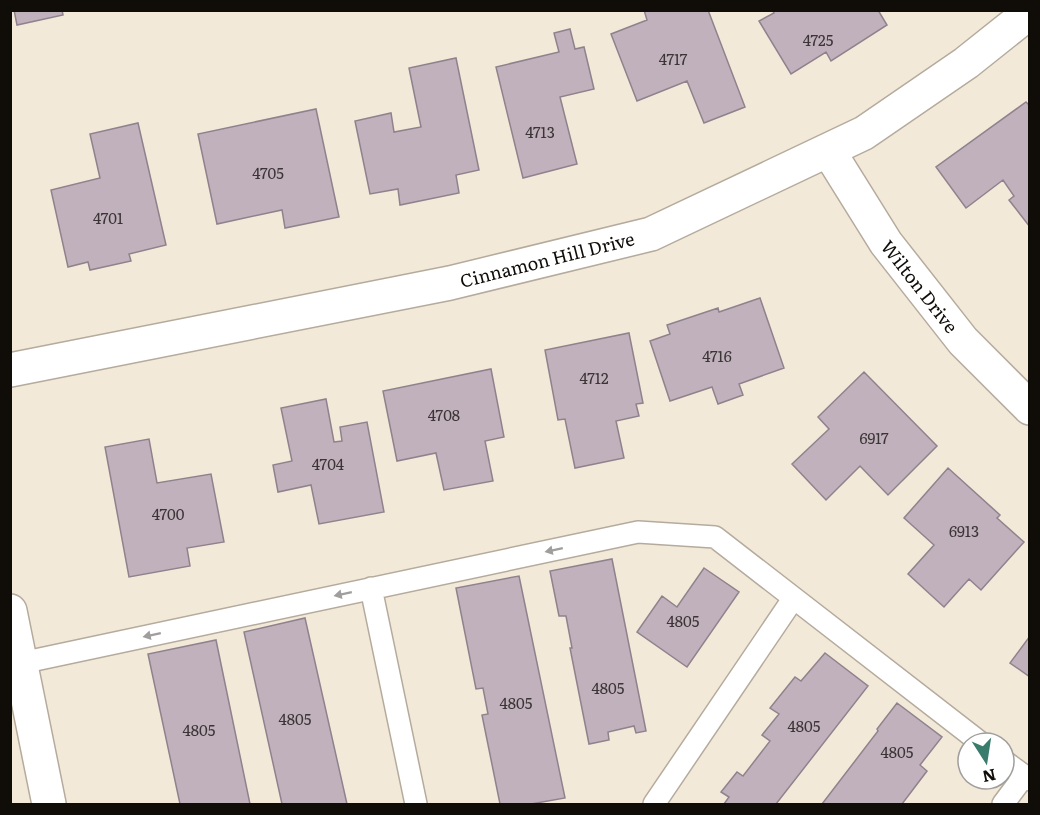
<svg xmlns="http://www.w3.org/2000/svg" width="1040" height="815" font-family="Literata,serif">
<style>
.building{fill:#c0b1bc;stroke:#90828d;stroke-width:1.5}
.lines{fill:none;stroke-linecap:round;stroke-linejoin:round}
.lane-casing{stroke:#b5ab9d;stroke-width:24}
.street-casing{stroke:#b5ab9d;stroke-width:36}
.secondary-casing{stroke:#b5ab9d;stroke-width:36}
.lane{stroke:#fff;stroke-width:21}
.street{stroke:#fff;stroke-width:33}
.secondary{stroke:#fff;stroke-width:33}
.oneway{fill:#9f9e9c}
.labels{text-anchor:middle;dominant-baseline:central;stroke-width:4.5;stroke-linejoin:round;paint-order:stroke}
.number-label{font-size:15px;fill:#3c3535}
.street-label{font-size:18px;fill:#100c08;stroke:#fff}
</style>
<rect width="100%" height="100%" fill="#f3e9d9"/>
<path class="building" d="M14,10H62L63,15L17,25Z
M644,10H708L745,107L704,123L687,81L637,101L611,34L647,20Z
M772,10H878L887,25L831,61L826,52L791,74L759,21L774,13Z
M570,29L575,49L584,47L594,89L560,97L577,164L523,178L496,67L559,52L554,33Z
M456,58L479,170L456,175L459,193L400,205L398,189L370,194L355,121L391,113L394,132L421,127L409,68Z
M1026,102L1030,106V227L1009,200L1014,196L1003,180L966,208L936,167Z
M316,109L339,217L285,228L282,210L217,224L198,134Z
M138,123L166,245L129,254L131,261L90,270L88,262L68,267L51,190L100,178L90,134Z
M760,298L784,368L739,384L743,395L718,404L712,387L670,401L650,341L670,334L667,325L718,308L719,312Z
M629,333L643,403L636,404L639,416L616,421L624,458L575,468L565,419L558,420L545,350Z
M491,369L504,437L485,441L493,481L444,490L436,453L397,461L383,391Z
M864,372L937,446L888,495L860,466L826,500L792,464L829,429L818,417Z
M326,399L334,442L342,441L340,427L367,422L384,512L319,524L311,485L278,492L273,465L292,461L281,408Z
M149,439L157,483L211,474L224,542L187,548L190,566L129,577L105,447Z
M948,468L1000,515L997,518L1024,542L981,590L969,579L944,607L908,574L934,545L904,518Z
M612,559L646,731L636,733L634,726L608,732L609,740L589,744L570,648H572L566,616H559L550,571Z
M704,568L739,592L687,667L637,632L662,596L677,607Z
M519,576L565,798L531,804H500L482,715L488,714L483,688L476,689L456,588Z
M305,618L347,804H282L244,632Z
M1030,636V677L1010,663Z
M216,640L250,804H180L148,654Z
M825,653L868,686L776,804H724L729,797L721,792L737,772L743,776L770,741L762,735L779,714L770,708L795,677L801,681Z
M897,703L942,737L920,765L927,771L902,804H822L878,731L877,729Z"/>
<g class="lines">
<defs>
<path id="lane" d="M371,588L416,804
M21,663L638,532L715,537L981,743
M1004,761L1030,780
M654,804L793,599
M1003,804L1024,776"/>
<path id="street" d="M828,150L886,243L963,341L1030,408
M10,370L450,283L651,234L864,133L966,63L1030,12"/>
<path id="secondary" d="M10,611L49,804"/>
</defs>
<use href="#lane" class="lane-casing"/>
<use href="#street" class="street-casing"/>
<use href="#secondary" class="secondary-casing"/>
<use href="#lane" class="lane"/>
<use href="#street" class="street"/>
<use href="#secondary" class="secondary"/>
</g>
<defs><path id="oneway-solid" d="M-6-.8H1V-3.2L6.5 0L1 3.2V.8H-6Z" transform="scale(1.5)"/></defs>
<g class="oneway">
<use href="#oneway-solid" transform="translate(554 550) rotate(168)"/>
<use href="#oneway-solid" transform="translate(343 594) rotate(168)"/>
<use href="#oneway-solid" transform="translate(152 635) rotate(168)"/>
</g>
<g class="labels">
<g class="number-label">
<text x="818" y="39">4725</text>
<text x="673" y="58">4717</text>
<text x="540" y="131">4713</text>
<text x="268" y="172">4705</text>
<text x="108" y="217">4701</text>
<text x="717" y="355">4716</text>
<text x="594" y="377">4712</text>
<text x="444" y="414">4708</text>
<text x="874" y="437">6917</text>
<text x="328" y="463">4704</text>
<text x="168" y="513">4700</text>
<text x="964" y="530">6913</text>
<text x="683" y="620">4805</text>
<text x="608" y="687">4805</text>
<text x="516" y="702">4805</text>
<text x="295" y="718">4805</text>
<text x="804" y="725">4805</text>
<text x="199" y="729">4805</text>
<text x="897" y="751">4805</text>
</g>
<g class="street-label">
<text transform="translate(547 259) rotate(-14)">Cinnamon Hill Drive</text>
<text transform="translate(920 286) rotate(52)">Wilton Drive</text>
</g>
</g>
<rect width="1040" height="815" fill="none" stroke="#100c08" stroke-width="24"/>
<g transform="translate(986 761) rotate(168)"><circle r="28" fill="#ffffff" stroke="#9f9e9c" stroke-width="1.5"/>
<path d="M0-4.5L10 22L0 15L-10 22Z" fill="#397c6e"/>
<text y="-9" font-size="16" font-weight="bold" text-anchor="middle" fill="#100c08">N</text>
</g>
</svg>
